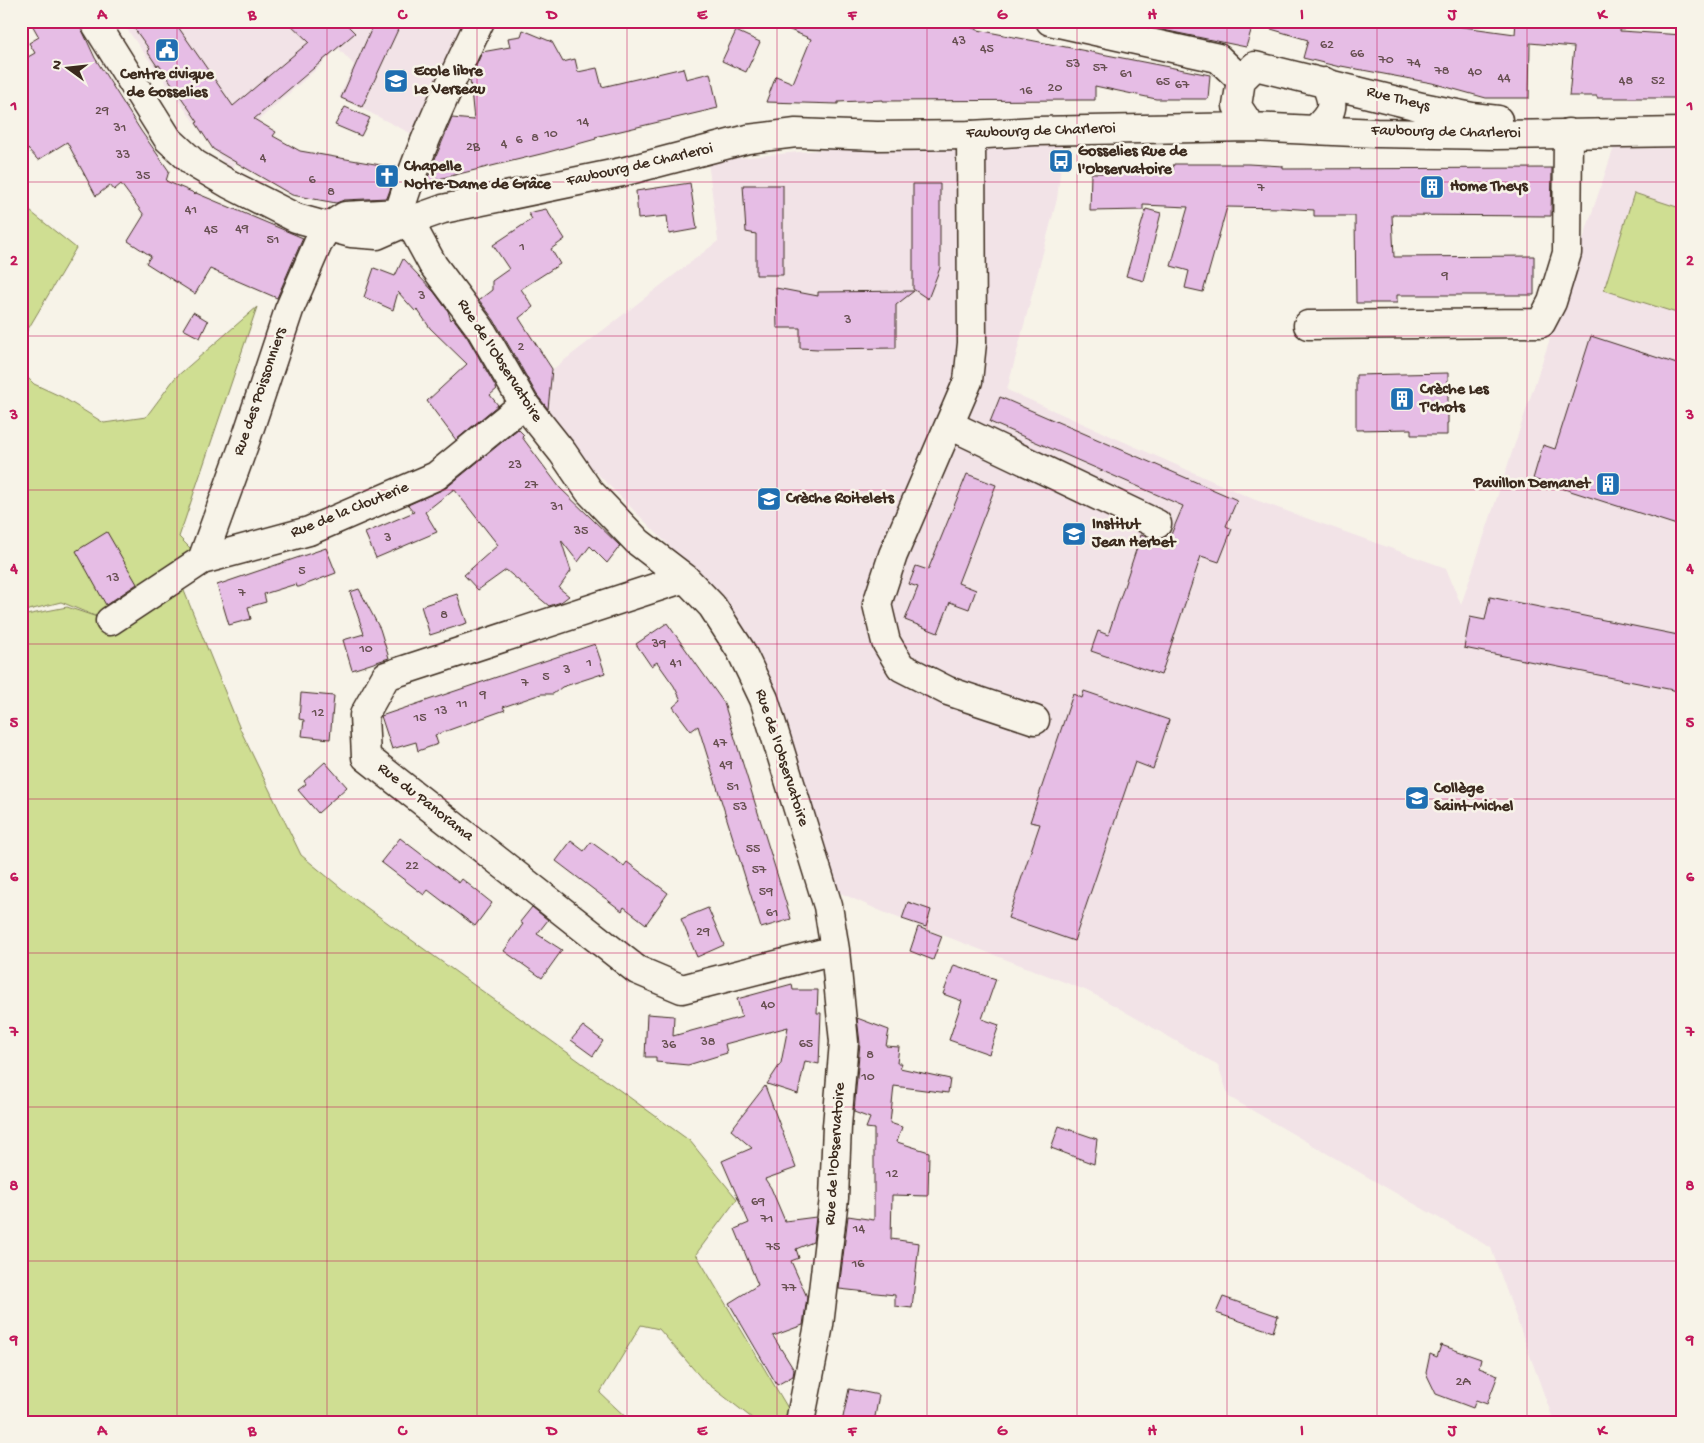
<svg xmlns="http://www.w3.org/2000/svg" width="1704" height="1443" font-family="'Gochi Hand',sans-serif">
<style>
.built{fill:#f2e3e7}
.green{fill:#cfde92;stroke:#858458}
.building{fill:#e6bde5;stroke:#3b2a1e}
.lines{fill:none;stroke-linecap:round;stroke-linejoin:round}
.minor-casing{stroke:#3b2a1e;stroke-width:31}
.major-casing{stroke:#3b2a1e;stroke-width:31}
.minor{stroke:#f7f3e8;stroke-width:28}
.major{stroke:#f7f3e8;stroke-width:28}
.grid{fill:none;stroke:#c2185b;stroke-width:1;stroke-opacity:0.55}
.labels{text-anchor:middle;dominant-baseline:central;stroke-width:5;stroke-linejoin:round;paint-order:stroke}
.number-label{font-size:14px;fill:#664f50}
.poi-label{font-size:16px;font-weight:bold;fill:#3b2a1e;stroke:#f7f3e8;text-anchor:start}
.street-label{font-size:16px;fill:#3b2a1e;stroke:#f7f3e8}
.neatline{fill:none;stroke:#c2185b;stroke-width:2}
.grid-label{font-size:16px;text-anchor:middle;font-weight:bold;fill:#c2185b}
</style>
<rect width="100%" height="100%" fill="#f7f3e8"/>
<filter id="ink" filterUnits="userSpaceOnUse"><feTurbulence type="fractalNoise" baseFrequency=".02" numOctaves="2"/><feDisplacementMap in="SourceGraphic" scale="10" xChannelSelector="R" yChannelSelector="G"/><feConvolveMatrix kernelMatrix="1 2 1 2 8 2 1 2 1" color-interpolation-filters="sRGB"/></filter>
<g filter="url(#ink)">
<path class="built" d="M121,21H476L418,137L339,97L354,65L338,48L320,66L254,124L235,161L231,173Z
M1065,130L1057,199L1007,390L1253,499L1446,568L1461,605L1619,132L1683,133V1422H1554L1491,1248L1229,1097L1218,1065L1101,998L1085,990L883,912L827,887L723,600L535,411V383L718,241L708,161L971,135Z"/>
<path class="green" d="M1634,193L1683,209V315L1604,290Z
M21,204L76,248L21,341Z
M257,307L179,537L202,560L178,576L240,729L301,855L352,897L690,1141L737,1199L696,1254L789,1410L786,1422H757L703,1380L659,1329L641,1325L600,1393L631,1422H21V616L67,607L100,618L61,602L21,612V371L34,384L62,397L104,423L146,417L175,378Z"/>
<path class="building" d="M30,21H78L95,58L141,131L169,171L166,181L192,192L195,195L196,193L303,238L277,298L210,269L195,294L146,263L151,256L128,241L144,215L121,184L114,190L110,185L96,196L67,142L38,160L28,149L21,153V61L35,53L29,43L39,37Z
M129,21H174L233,106L309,42L287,21H343L355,33L254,119L276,132L273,136L300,151L398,168L387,198L344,200L336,203L292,195L213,149L196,123L198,122L159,65L157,66L147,51L149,49Z
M375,21H402L362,107L341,98Z
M769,21H953L978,30L1210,75L1208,99H1156L1095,86V100H1083L883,101V100L838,102V104L766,102L776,76L793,83L811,39Z
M1164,21H1254L1246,47L1163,30Z
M1261,21H1457L1456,26L1515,34L1516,21H1621L1620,31L1683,35V98H1597V96H1569L1574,47L1530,43L1529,98H1486L1432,83L1341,66L1340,67L1303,58L1308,40L1261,26Z
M523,30L552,42L563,62L575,59L578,72L597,68L602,87L683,68L686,79L710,73L718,108L595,137L596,139L545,153L426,182L429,174L435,175L437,168L432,166L452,118L474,120L470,80L482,52L510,47L508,38L521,36Z
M736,31L760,42L746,72L722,61Z
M345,107L370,118L361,136L335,125Z
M1174,164H1248L1283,166V169L1552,168L1551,216L1392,215L1394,257L1534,256V295H1397V303H1356L1355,216H1314V210L1282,208L1227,207L1203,292L1185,288L1189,271L1171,266L1188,207L1143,205V210L1090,211L1091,173H1172Z
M690,183L697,229L669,234L667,216L638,219L636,191Z
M913,184H940V268L928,299L913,289Z
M743,185H783V275H756V234L746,232Z
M546,209L565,239L551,249L560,264L521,289L533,307L519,318L552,369L548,409L537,395L494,320L479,300L492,290V281L509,269L493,245L532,219L528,213Z
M1146,209L1161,213L1144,281L1126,276Z
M403,259L434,292L448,311L451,320L453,318L467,337L497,389L490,395L498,405L456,440L427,401L467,364L430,328L417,309L415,311L398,292L393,310L364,297L374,268L395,276Z
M776,288L818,296V292L914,291L896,305V348L818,349L800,348V328H777Z
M193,312L208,321L200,338L183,329Z
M1591,336L1683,366V527L1533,479L1543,445L1555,449Z
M1448,373V423H1447V435H1411V429L1356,430V375Z
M1000,397L1237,500L1226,526L1232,529L1219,562L1201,556L1161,675L1091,651L1098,631L1108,635L1141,535L1167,544L1183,506L990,422Z
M518,429L524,435L522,437L560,488L620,546L607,563L590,546L578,562L561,540L571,571L559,588L569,596L561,602L549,606L506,570L478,590L464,575L498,545L454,489L425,512L437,532L376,558L365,533L414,512L408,505L446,488Z
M967,474L996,485L958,583L976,590L969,609L950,602L938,633L905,620L918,587L909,584L916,566L928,570Z
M107,532L137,584L106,605L76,551Z
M326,548L336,573L299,587H297L296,584L264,594L266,602L248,607L251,619L229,625L217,585Z
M359,589L380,629L389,658L352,670L343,640L364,634L350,592Z
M457,594L467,623L430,635L421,606Z
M1490,597L1683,636V692L1464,648L1470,617L1485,620Z
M667,623L724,703L791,919L761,928L698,726L691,731L673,707L681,700L674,686L657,662L651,666L636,644Z
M595,644L605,673L562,687L553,694H541L503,707L505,710L435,735L438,744L418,751L416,742L392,749L381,716Z
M1084,691L1169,720L1153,769L1135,762L1074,941L1008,918L1040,824L1030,822L1073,694L1082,698Z
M301,693L334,696L330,739L302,736L304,720L299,719Z
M325,762L347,787L318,813L298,790L306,784L304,781Z
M400,838L459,883L462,879L492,903L475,926L428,890L424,895L381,862Z
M571,841L584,851L591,842L624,866L627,862L668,893L646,924L624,907L622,911L556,861Z
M908,902L931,910L926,927L902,919Z
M532,907L548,920L537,934L562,950L542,978L504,951L523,924L520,922Z
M708,908L724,945L697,957L681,919Z
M918,927L942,936L933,960L910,951Z
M954,965L996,979L982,1019L999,1025L989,1054L949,1040L962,1001L943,994Z
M792,984L793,990H818L817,1013H821L819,1064L805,1061L798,1094L767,1084L781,1063L788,1027L725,1044L727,1053L688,1065L656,1062V1057H645L647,1014L674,1016L673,1036L742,1017L737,999Z
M857,1018L889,1030L886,1046L899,1047L897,1063H902L900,1068L950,1079L948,1093L894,1086L890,1123L902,1127L897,1142L929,1152L928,1196L892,1195L891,1239L919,1243L912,1308L895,1306V1295L839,1289L848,1216L874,1220V1129L866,1128L870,1118L854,1112L860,1043Z
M583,1026L603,1041L593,1056L571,1040Z
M765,1086L796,1168L765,1179L771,1188L785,1221L816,1217L813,1242L796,1249L799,1258L791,1261L807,1297L803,1325L773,1336L794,1370L793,1376L777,1385L729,1303L758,1285L735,1229L749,1223L722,1161L752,1148L731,1130Z
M1059,1126L1097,1139L1094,1164L1051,1148Z
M1223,1297L1278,1316L1273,1332L1216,1313Z
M1441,1345L1481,1359L1479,1368L1498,1375L1487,1404L1476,1400L1473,1408L1436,1394L1426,1373L1430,1354L1437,1357Z
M849,1389L879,1395L874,1422H842Z"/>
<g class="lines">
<defs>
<path id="minor" d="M1050,21L1218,58L1241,80
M971,135L972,343L968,381L893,555L877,604L886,642L901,667L948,691L1035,720
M399,213L409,221L433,265L480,328L524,404L563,453L589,491L638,542L685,578L712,606L741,651L764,699L828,906L835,950L844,1042L837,1126L834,1198L819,1325L800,1422
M399,213C418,149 451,82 480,21
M1308,325L1541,323L1552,302L1567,253L1568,133
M950,425L1157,524
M202,560L246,439L289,310L319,241L328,227L345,216L399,213
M685,578L386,676L364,715L366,757L637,970L682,989L835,950
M110,621L202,560L309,531L436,476L524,404"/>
<path id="major" d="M94,21L168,139L195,164L229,184L296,218L351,233L377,235L409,221L443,209L622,172L748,139L796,133L877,136L971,135L1035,131L1251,127L1376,133L1495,135L1683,132
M1251,127L1237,106L1241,80L1255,66L1422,107L1472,117L1498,120
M1316,129C1334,111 1335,106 1325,82"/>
</defs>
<use href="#minor" class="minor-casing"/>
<use href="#major" class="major-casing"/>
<use href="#minor" class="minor"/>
<use href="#major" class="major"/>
</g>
</g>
<path class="grid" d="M177,21V1422M327,21V1422M477,21V1422M627,21V1422M777,21V1422M927,21V1422M1077,21V1422M1227,21V1422M1377,21V1422M1527,21V1422M21,182H1683M21,336H1683M21,490H1683M21,644H1683M21,799H1683M21,953H1683M21,1107H1683M21,1261H1683"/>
<defs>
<symbol id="civic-square" viewBox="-11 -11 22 22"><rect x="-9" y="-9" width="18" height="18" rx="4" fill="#1f6fb2" stroke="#f7f3e8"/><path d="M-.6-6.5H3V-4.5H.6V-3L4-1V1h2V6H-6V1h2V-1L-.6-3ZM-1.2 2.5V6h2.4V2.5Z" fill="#fff"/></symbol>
<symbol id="school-square" viewBox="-11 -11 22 22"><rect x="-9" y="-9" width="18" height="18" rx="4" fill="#1f6fb2" stroke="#f7f3e8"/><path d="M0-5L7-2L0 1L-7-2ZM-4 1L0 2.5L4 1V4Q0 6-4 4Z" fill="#fff"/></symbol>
<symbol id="bus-square" viewBox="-11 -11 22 22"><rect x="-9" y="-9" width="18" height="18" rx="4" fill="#1f6fb2" stroke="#f7f3e8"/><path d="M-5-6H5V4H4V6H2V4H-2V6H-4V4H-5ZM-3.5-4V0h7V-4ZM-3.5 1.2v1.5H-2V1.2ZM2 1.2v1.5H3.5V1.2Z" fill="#fff"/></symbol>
<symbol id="church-square" viewBox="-11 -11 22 22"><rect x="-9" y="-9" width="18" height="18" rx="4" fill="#1f6fb2" stroke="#f7f3e8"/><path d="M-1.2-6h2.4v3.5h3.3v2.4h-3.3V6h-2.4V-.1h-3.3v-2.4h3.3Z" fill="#fff"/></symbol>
<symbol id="building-square" viewBox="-11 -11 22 22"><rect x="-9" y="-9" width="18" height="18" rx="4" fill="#1f6fb2" stroke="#f7f3e8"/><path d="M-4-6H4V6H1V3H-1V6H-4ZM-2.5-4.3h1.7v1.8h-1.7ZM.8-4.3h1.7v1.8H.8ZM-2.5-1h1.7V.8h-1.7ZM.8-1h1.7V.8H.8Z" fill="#fff"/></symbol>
</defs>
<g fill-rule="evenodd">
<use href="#civic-square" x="153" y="36" width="28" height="28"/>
<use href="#school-square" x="382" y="67" width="28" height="28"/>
<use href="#bus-square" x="1047" y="147" width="28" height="28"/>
<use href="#church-square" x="373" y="162" width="28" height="28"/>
<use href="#building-square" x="1418" y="173" width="28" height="28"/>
<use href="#building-square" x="1388" y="385" width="28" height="28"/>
<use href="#building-square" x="1594" y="470" width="28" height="28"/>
<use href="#school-square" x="755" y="485" width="28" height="28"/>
<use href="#school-square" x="1060" y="520" width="28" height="28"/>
<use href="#school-square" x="1403" y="784" width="28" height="28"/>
</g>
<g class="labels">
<g class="number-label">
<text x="959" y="41">43</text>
<text x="1327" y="45">62</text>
<text x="987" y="49">45</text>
<text x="1357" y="54">66</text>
<text x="1386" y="60">70</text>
<text x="1414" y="63">74</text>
<text x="1073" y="64">53</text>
<text x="1100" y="68">57</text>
<text x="1442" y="71">78</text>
<text x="1475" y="72">40</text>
<text x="1126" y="74">61</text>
<text x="1504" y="78">44</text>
<text x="1626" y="81">48</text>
<text x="1658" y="81">52</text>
<text x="1163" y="82">65</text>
<text x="1182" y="85">67</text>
<text x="1055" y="88">20</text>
<text x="1026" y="91">16</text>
<text x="102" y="111">29</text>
<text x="583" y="122">14</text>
<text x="120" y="128">31</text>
<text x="551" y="134">10</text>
<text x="535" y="138">8</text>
<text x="519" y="140">6</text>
<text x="504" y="144">4</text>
<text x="473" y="147">2B</text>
<text x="123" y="155">33</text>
<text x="263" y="158">4</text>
<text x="143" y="176">35</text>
<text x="312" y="180">6</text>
<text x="1261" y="188">7</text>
<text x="331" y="192">8</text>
<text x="191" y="210">41</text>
<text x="242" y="229">49</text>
<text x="211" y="230">45</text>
<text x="273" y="240">51</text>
<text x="522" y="247">1</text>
<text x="1445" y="276">9</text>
<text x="422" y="296">3</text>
<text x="848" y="320">3</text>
<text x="521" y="347">2</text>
<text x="515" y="465">23</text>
<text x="531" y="485">27</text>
<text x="557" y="507">31</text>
<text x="581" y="531">35</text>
<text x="388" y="538">3</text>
<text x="302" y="571">5</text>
<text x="113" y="578">13</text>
<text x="242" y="593">7</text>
<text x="444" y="615">8</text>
<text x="659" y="644">39</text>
<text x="366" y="649">10</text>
<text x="589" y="663">1</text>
<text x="676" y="663">41</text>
<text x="567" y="670">3</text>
<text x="546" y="677">5</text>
<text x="525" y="683">7</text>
<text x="483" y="695">9</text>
<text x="462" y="704">11</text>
<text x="441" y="711">13</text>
<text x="318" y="713">12</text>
<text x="420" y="718">15</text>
<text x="720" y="743">47</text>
<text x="726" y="765">49</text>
<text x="733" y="787">51</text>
<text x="740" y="807">53</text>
<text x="753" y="849">55</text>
<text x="412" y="866">22</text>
<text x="759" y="870">57</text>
<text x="766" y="892">59</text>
<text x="772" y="913">61</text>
<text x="703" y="932">29</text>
<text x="768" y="1005">40</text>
<text x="708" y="1042">38</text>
<text x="806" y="1044">65</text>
<text x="669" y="1045">36</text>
<text x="870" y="1055">8</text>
<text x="868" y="1077">10</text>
<text x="892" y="1174">12</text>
<text x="758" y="1202">69</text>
<text x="767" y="1219">71</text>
<text x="859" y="1229">14</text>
<text x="773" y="1247">75</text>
<text x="858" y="1264">16</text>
<text x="789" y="1288">77</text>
<text x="1463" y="1382">2A</text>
</g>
<g class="poi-label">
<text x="414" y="72">Ecole libre<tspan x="414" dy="18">Le Verseau</tspan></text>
<text x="167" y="75" text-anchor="middle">Centre civique<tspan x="167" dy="18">de Gosselies</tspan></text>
<text x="1078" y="152">Gosselies Rue de<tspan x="1078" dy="18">l'Observatoire</tspan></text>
<text x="404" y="167">Chapelle<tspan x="404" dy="18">Notre-Dame de Grâce</tspan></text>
<text x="1450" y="187">Home Theys</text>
<text x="1420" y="390">Crèche Les<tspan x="1420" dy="18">T'chots</tspan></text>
<text x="1590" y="484" text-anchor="end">Pavillon Demanet</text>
<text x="786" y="499">Crèche Roitelets</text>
<text x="1092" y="525">Institut<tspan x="1092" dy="18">Jean Herbet</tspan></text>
<text x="1434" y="789">Collège<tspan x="1434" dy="18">Saint-Michel</tspan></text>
</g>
<g class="street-label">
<text transform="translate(1398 100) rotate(14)">Rue Theys</text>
<text transform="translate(1041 132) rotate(-2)">Faubourg de Charleroi</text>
<text transform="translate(1446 133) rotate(1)">Faubourg de Charleroi</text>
<text transform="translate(640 166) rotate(-13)">Faubourg de Charleroi</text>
<text transform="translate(499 361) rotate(57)">Rue de l'Observatoire</text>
<text transform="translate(261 392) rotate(-71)">Rue des Poissonniers</text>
<text transform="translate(350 511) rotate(-22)">Rue de la Clouterie</text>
<text transform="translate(781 758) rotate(72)">Rue de l'Observatoire</text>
<text transform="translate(425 803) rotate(38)">Rue du Panorama</text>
<text transform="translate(836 1154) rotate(-86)">Rue de l'Observatoire</text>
</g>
</g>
<rect width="1704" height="1443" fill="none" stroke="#f7f3e8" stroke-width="55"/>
<g transform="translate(68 68) rotate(285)" stroke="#f7f3e8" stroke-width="4" paint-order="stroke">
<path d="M0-4L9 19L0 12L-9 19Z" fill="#3b2a1e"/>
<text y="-8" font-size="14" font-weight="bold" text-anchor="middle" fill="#3b2a1e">N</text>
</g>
<rect x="28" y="28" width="1648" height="1388" class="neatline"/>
<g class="grid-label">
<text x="102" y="19">A</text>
<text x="252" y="19">B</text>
<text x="402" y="19">C</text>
<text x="552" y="19">D</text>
<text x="702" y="19">E</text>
<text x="852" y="19">F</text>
<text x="1002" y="19">G</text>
<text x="1152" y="19">H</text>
<text x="1302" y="19">I</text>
<text x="1452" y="19">J</text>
<text x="1602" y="19">K</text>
<text x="14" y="110">1</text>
<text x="1690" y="110">1</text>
<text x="14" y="265">2</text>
<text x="1690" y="265">2</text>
<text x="14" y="419">3</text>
<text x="1690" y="419">3</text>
<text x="14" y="573">4</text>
<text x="1690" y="573">4</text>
<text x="14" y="727">5</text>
<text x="1690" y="727">5</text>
<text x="14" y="881">6</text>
<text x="1690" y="881">6</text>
<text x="14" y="1036">7</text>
<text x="1690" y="1036">7</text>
<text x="14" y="1190">8</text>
<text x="1690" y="1190">8</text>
<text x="14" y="1344">9</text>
<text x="1690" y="1344">9</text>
<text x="102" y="1435">A</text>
<text x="252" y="1435">B</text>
<text x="402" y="1435">C</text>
<text x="552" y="1435">D</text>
<text x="702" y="1435">E</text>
<text x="852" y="1435">F</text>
<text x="1002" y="1435">G</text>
<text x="1152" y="1435">H</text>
<text x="1302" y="1435">I</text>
<text x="1452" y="1435">J</text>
<text x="1602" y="1435">K</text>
</g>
</svg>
